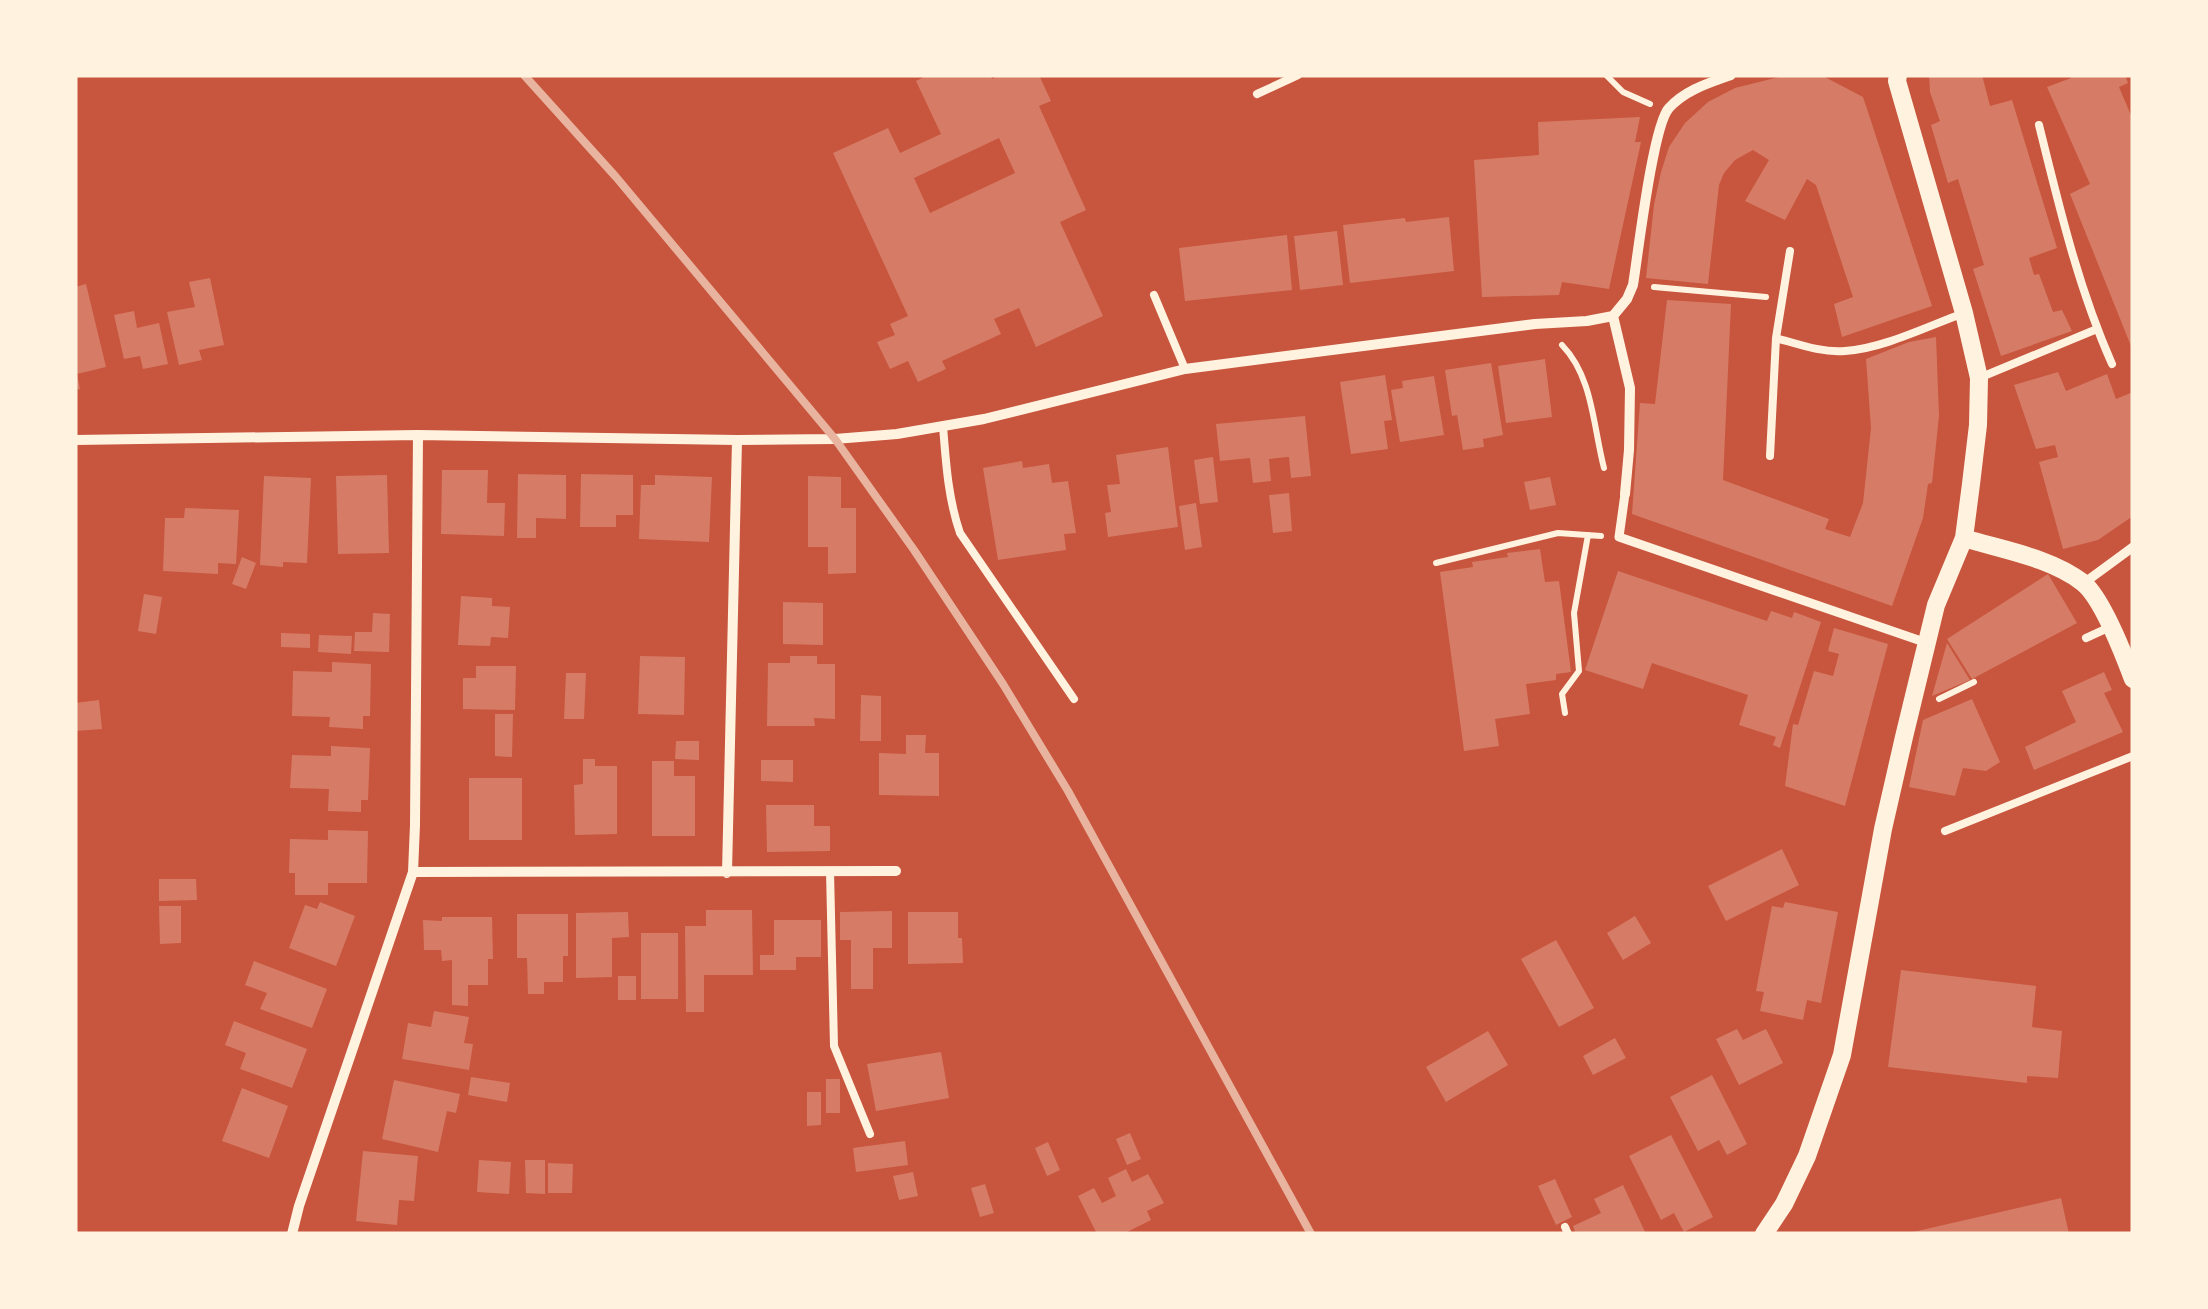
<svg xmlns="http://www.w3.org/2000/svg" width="2208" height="1309" font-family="'Fira Sans',sans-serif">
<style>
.building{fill:#d67c66;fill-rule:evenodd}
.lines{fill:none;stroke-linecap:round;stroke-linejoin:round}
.path{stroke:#fff3e0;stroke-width:6}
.service{stroke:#fff3e0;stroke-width:8}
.pedestrian{stroke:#fff3e0;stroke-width:9}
.minor{stroke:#fff3e0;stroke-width:10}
.tertiary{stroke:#fff3e0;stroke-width:18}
.rail{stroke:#e9b49f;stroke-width:8}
</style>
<rect width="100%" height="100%" fill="#c8553d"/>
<path class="building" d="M928,75H991L992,79L1000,75H1039L1051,101L1039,106L1086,210L1060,222L1103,316L1036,347L1019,308L994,319L1001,334L942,361L946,369L918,382L908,361L890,369L877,342L895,335L890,324L908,316L833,153L888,128L900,153L941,134L916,81ZM999,138L1015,173L930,213L914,178Z
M1787,75H1821L1863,97L1932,306L1842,337L1834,304L1853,297L1816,185L1807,179L1785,220L1745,201L1769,160L1753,150L1735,160L1724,173L1719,185L1708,284L1646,278L1654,205L1661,172L1669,147L1685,123L1708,102L1735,88Z
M1929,75H1982L1990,106L2012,100L2057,248L2029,258L2034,275L2039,274L2053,312L2062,310L2072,331L2001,356L1973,269L1984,265L1958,179L1948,183L1931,125L1940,121L1930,92Z
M2070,75H2125L2128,83L2119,87L2133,120V351L2070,194L2090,184L2047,87L2071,78Z
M1640,117L1635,142H1641L1609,289L1562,282L1559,295L1482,297L1474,160L1539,155L1538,122Z
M1449,217L1454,271L1350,283L1343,225L1405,218L1406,222Z
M1337,231L1343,285L1300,290L1294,236Z
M1287,235L1292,290L1185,301L1179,248Z
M210,278L224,345L199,350L202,360L179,365L167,312L195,307L189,282Z
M86,284L106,367L77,374L80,389L75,390V287Z
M1667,300L1731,304L1723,480L1829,519L1825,529L1850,537L1863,503L1871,428L1866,359L1909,342L1936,337L1939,416L1932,483L1928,484L1923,518L1892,606L1632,514L1640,403L1655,404Z
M134,311L137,328L159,323L168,364L143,369L140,356L124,359L114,315Z
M1545,359L1552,417L1506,423L1498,366Z
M1491,363L1503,435L1483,439L1484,447L1463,450L1457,415L1452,416L1445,370Z
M2058,372L2066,391L2107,374L2116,399L2133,392V516L2098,540L2063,549L2039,462L2058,457L2055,445L2036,449L2014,385Z
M1385,375L1392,420L1384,421L1388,449L1351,454L1340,382Z
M1434,376L1444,435L1400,442L1391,390L1403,388L1402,381Z
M1305,416L1311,476L1291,478L1289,457L1277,458L1269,459L1271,481L1253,483L1250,458L1220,461L1216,424Z
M1168,447L1178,527L1108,537L1105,513L1111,512L1107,485L1120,484L1116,455Z
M1213,457L1218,502L1200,504L1194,460Z
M1022,461L1023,468L1049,464L1052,483L1068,481L1076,533L1064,534L1066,550L998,560L983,468Z
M442,470H488L487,503H505L504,536L441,534Z
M518,474L566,475V519L536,518V538H517Z
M581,474L633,475V515H616V527H580Z
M387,475L389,553L338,554L336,476Z
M655,475L712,477L709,542L639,539L641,485H655Z
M264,476L311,478L307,563L283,562V567L260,565Z
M808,476L841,477V508H856V573L828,574V547H808Z
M1550,477L1556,505L1530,510L1524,482Z
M1289,493L1292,531L1273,533L1269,495Z
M1196,503L1202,547L1185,550L1179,506Z
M185,508L239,510L236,564L218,563V574L163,571L165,518H184Z
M1540,549L1545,582L1559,581L1571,672L1556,674V680L1526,684L1530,714L1495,719L1499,746L1464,751L1440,572L1473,567L1472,562L1508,557L1507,553Z
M242,557L256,563L246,589L232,584Z
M1618,571L1767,621L1771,611L1792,618L1794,612L1821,622L1780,748L1773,745L1776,737L1739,725L1748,695L1652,663L1643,689L1585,670Z
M2048,574L2077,623L1972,679L1947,639Z
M144,594L162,597L156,634L138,631Z
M461,596L492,598V606L510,607L508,638L491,637L490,646L458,645Z
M783,602L823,603V645L783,644Z
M373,613L390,614L389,652L354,651L355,632H372Z
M1834,628L1888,644L1845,806L1785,786L1793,724L1798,725L1814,671L1833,676L1839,654L1828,651Z
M281,633L310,634V648L281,647Z
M319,635L352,636L351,654L318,652Z
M1947,643L1970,680L1932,696Z
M640,656L685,657L684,715L638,714Z
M790,656H817V664H835V719L814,718L815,726H767L768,663H790Z
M332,662L371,664L370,716H363V729L329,727L330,717L292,716L293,671L332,672Z
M476,666H516L515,710L463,709V678H476Z
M2104,672L2112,690L2104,693L2123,732L2034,770L2025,747L2076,722L2062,691Z
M566,673H586L584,719H564Z
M861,695L881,696V741H860Z
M1972,699L2000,762L1986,771L1963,768L1955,796L1909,787L1923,720Z
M99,700L102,729L75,731V703Z
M495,714H513L512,757L495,756Z
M906,735H926L925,753H939V796L879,795V753L906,754Z
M676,741H699V760L675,759Z
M331,746L370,748L368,800H361V812L328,811L329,789L290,788L292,755L331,756Z
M583,759H595V766H617V834L575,835L574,785L583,784Z
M761,760H793V782L761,781Z
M652,761H674V776H695V836H652Z
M469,778H522V840H469Z
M766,805H814V826H830V851L767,852Z
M328,830L368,831L367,883H328V895H295V873H289L290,839L328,840Z
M1782,849L1799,885L1726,921L1708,886Z
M159,879H196L197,900L159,901Z
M320,902L355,916L336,966L289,948L305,905L317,909Z
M1785,902L1838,912L1821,1003L1807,1000L1803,1020L1760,1011L1764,992L1756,991L1772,906L1783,908Z
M159,906H181V943L160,944Z
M706,910H752L753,975H704V1012H686L685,926H706Z
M892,911V948H873V989H851V940H840V912Z
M628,912L629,937L612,938V977L576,978V913Z
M908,912H958V938H962L963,963L908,964Z
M517,914H568V956H563V982H544V994H528L527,958H517Z
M1635,916L1651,943L1623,960L1607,933Z
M442,917H492L493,959H488V985H468V1006L452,1005V960L442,961L441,950H424L423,920L442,921Z
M774,920H821V957H796V970H760V955H774Z
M641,933H678V999H641Z
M1556,940L1594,1008L1559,1027L1521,959Z
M254,961L327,989L312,1028L260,1009L267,993L245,985Z
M1901,970L2036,986L2032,1027L2062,1031L2058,1078L2027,1076V1083L1888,1067Z
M618,976H636V1000H618Z
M434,1011L469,1017L464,1043L473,1044L469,1070L402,1059L408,1023L431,1027Z
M234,1021L307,1049L292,1088L240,1069L246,1053L225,1045Z
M1737,1029L1743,1040L1766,1029L1783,1063L1739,1085L1716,1039Z
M1488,1031L1508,1065L1446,1102L1426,1067Z
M1615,1038L1626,1058L1593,1075L1583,1056Z
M941,1052L949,1098L876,1111L867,1064Z
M1712,1075L1747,1144L1727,1155L1719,1140L1698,1151L1670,1097Z
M471,1077L510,1083L507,1102L468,1095Z
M826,1079H840V1113H826Z
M394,1080L460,1094L456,1113L447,1111L438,1152L382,1139Z
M242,1088L288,1106L269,1158L222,1141Z
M807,1092H821V1125L807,1126Z
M1130,1133L1141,1159L1127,1165L1116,1139Z
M1671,1135L1713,1217L1684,1232L1674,1213L1661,1220L1629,1156Z
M905,1141L908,1165L856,1172L853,1148Z
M1048,1142L1060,1170L1047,1176L1035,1148Z
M363,1151L418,1156L414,1201L399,1200L397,1225L356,1221Z
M479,1160L511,1162L509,1194L477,1192Z
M525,1160H545V1194L526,1193Z
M548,1163L573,1164L572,1193H548Z
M1126,1169L1132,1182L1148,1174L1164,1203L1147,1211L1151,1220L1123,1234H1097L1078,1196L1094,1188L1102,1203L1116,1196L1108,1178Z
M913,1172L918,1196L899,1200L893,1176Z
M1555,1179L1572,1217L1556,1225L1538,1186Z
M985,1184L994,1213L980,1217L971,1188Z
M1623,1185L1646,1234H1576L1573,1226L1601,1213L1594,1199Z
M2061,1198L2069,1234H1913V1232Z"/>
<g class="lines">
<path class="path" d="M1606,75L1623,92L1650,104
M1654,287L1766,297
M1562,345C1593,377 1593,426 1604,468
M1436,563L1558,533L1601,536
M1939,699L1974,682
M1565,713L1562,694L1579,671L1574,613L1588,535"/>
<path class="service" d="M1257,94L1298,75
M2039,125C2059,206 2078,287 2112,364
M1154,295L1185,369
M1776,338C1798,344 1822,353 1845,351C1882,349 1928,326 1964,313
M1979,378L2097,329
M943,426C946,463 948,498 960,533L1074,699
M1770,456L1776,338L1790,251
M2086,638L2110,627
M1945,831L2133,756
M830,871L834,1046L870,1134
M1565,1227L1568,1234"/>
<path class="pedestrian" d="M1625,494L1619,537L1927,643
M2084,583L2133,547"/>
<path class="minor" d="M1613,316L1627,299L1633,285C1638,254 1653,125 1669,108C1685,90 1709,83 1731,75
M1613,316L1630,388L1629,450L1625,494
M75,440L418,435L737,440L835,439L897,434L984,419L1185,369L1535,324L1587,321L1613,316
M413,872L896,871
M727,873L737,440
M292,1234L299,1206L413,872L415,825L418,435"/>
<path class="tertiary" d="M1964,538C2002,550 2049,557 2082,582C2101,596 2124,655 2133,679
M1764,1234L1784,1204L1807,1156L1842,1055L1883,829L1904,737L1936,605L1964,538L1971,484L1978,425L1979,378L1964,313L1897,81L1898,75"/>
<path class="rail" d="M524,75L616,177L835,439L914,550L1003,684L1068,791L1311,1234"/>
</g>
<rect width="2208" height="1309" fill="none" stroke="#fff3e0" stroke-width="155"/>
</svg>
